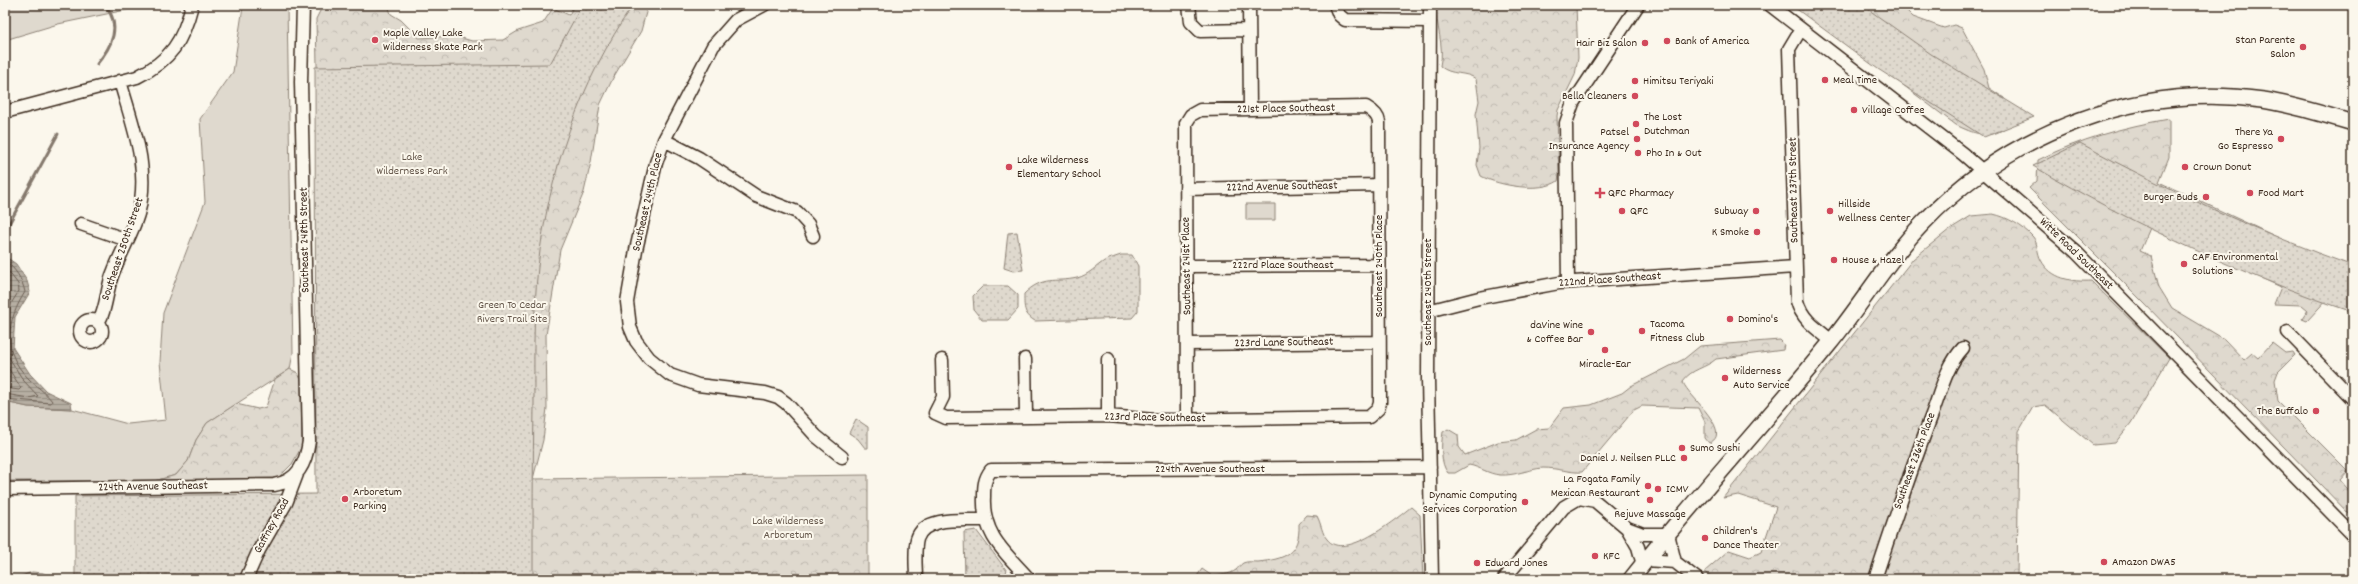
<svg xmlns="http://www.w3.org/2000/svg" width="2358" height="584" font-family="Dekko,sans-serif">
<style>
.grass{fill:#dfd9ce;stroke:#8d8276}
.forest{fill:url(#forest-crowns);stroke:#8d8276}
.park{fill:url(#park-dots);stroke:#8d8276}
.water{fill:url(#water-rules);stroke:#85796d}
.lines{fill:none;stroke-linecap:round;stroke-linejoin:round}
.shore{stroke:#6c5f53;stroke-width:1}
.stream{stroke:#85796d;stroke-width:3}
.minor-casing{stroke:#3b2a1e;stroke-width:15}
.major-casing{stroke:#3b2a1e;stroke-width:18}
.minor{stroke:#fbf7ec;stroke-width:12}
.major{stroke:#fbf7ec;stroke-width:15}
.poi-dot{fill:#d1495b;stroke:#fbf7ec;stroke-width:1.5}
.labels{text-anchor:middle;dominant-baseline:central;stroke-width:4;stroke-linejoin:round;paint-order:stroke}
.poi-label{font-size:12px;fill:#3b2a1e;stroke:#fbf7ec;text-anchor:start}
.street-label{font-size:12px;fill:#3b2a1e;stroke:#fbf7ec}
.park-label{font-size:12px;fill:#64564a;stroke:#fbf7ec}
</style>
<defs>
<pattern id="forest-crowns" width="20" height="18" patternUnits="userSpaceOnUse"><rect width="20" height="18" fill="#dfd9ce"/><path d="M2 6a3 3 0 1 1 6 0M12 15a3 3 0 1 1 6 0" fill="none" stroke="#c0bab0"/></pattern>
<pattern id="park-dots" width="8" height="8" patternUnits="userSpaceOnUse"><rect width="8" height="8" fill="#dfd9ce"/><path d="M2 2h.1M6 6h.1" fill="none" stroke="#c0bab0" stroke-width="1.8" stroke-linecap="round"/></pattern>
<pattern id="water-rules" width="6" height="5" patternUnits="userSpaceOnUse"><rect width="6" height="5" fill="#b6aea2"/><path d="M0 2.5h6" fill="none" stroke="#958e83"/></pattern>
</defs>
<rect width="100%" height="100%" fill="#fbf7ec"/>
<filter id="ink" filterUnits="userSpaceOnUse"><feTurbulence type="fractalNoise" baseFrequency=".025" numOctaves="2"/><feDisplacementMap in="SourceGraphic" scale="8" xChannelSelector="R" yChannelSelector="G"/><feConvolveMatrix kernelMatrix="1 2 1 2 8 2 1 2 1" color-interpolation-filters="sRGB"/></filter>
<g filter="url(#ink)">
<path class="grass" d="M5,5H150L58,24L5,40Z
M287,6L293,353L290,369L207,423L196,440L188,461L176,475L154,481H5V402L28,407L72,409L128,424L166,420L160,362L163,313L205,202L200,119L233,72L243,7Z
M1246,204H1275V220H1246Z"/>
<path class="forest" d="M323,5H376L377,8H389L391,14L401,20L419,38L455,36L472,41L503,40L518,31L543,23L553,8L569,15L574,5H648L641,31L613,78L600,105L591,162L584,192L560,250L546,335L547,408L543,440L533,479L868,475V579H406L326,478L316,19Z
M1437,5H1576L1578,58L1575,75L1558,110L1557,116L1559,175L1558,181C1541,193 1499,186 1481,176L1477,165L1479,148L1476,114L1479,101L1476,79C1466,71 1451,76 1440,66C1445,45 1435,26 1437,5Z
M1797,5H1905V9L1913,17L1938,26L1944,28L1954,25L1962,28L1984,69L1989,88L2004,98L2008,109L2005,128C1990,140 1972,133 1956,125Z
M2169,119V157L2159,182L2296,246L2329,297L2307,321L2302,319L2308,310L2302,305L2274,304L2281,287L2150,228L2140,251L2151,256L2159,287L2172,308L2224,339L2244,360L2252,353L2258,358L2272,343L2285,353L2293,352L2295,355L2278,372L2275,380L2278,401L2348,471L2340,480L2353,495V518L2143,302L2029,188L2037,181L2038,160C2080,139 2123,127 2169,119Z
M1993,214C2007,217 2023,226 2033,237C2038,243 2037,253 2041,260C2051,279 2072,282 2091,281L2169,358L2131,423L2115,443L2093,445L2045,405L2033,407L2019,431L2017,579H1716L1704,572L1729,550L1750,557L1761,552L1776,507L1738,495L1723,498L1913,259L1950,229L1971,216Z
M1780,340L1784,344L1783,350L1716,359C1706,368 1691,369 1683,381C1683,392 1736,432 1709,443L1705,438V422L1698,408L1642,406L1634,410L1582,472C1570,473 1558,468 1543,468C1529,469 1515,476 1500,475C1488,474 1480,467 1469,465L1455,473H1448C1440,464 1441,444 1443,432L1448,429L1458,435L1459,447L1465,455L1498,442L1516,440L1536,429L1549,428L1564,408L1591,405L1622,393L1631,386L1684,359L1700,346Z
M290,369L298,373L301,380L302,446L292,464L278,478L154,481L176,475L188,461L196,440L207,423L236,404L258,409L266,407L275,379Z
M1411,507L1420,515L1423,579H1195L1202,569L1212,576C1220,575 1229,575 1236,570C1238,568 1240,565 1243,563C1247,561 1254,562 1258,562C1285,559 1300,554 1299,524L1307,515L1317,516C1321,523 1322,534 1327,539C1344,562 1396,519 1411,507Z
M32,572L43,573L53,579H14Z"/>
<path class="park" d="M582,5H633C580,82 548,175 538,267C533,313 534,360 534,406C533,464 533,521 533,579H75V496L316,494L315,67L550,64Z
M1791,5H1862L1931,54L2034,117L1984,137L1878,69Z
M2080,143C2168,191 2258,232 2353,266V312C2241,275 2135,225 2033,166Z
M1017,232L1023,270L1013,271L1004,268L1008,233Z
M1121,255H1132L1138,266V311L1132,318L1035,321C1023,314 1024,306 1024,294C1043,275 1055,283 1077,278C1089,275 1096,266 1106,260C1111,258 1116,257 1121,255Z
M983,286H1008L1018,295V309L1008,320H982L974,310L973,296Z
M856,419L868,427V448H865L858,439L849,433Z
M976,530L1007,571L999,579H965L964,532Z"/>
<path class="water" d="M6,257L16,264L27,281L30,292L15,317L13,348L30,374L46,391L71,403L72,409L28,407L5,402Z"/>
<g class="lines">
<path class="shore" d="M5,261C16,269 22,279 25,292C7,321 1,351 28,378C36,386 46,393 52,401L51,403L5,399
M5,267L18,284L19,291L12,302L5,324
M5,351L23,380L38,396L29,398L5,394
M5,363L21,388L19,390L5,388"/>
<path class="stream" d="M97,64C112,46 122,26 105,5
M5,231L58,134"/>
<defs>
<path id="minor" d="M764,5L736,20L713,46L664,140L656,163L636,250L627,302L630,327L636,341L649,358L670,375L698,385L765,393L778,397L786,403L816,436L842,457
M1189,5L1191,22L1200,31L1249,30
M1249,5L1250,109
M1335,5L1339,15L1345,20L1430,21
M1430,5L1428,379L1432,579
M1770,5L1963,154L2076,252L2353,535
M1801,29L1789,49L1797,301C1802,320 1817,329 1832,341
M5,112L137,77C171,60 183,41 192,5
M664,140L699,158L756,196L797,212L808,224L813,236
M1186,189L1379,185
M81,224L127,240
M1187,266L1379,265
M1568,282L1566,123L1573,103L1638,5
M1428,311L1479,298L1559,283L1795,267
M80 331a11 11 0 1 1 22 0a11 11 0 1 1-22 0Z
M98,322C106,313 107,286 113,273C120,254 132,234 138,214C151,169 132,124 120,81
M2288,332L2353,399
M1188,344L1379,342
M1025,359L1026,416
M1108,359V416
M942,360L943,397L935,413L946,418L1108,416L1155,420L1369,417L1378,409L1380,403L1379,122C1378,115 1373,111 1366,107L1200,110L1191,115L1186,123L1187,419
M5,489L274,485C298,481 306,463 309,441L301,82L303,5
M1627,528L1643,534H1668L1675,562
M1646,560L1675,562
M1675,562L1697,579
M246,579L259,550L286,503L297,474
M916,579C916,567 914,551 917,539C924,515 966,521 984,520
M1029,579C1006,553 982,535 984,497C984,487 984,479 991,470L1430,467
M1504,579L1564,507L1579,498L1595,501L1627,528L1638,547L1643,565
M1875,579C1893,524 1911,470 1931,417C1940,394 1946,366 1963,348"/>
<path id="major" d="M1631,579C1695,498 1765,423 1830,343C1862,304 1888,259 1924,222C2010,132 2138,82 2263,100C2294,105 2323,114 2353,123"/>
</defs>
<use href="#minor" class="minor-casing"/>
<use href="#major" class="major-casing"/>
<use href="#minor" class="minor"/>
<use href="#major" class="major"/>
</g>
</g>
<g class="poi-dot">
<circle cx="375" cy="40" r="4"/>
<circle cx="1667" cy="41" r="4"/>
<circle cx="1645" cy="43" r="4"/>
<circle cx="2303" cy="47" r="4"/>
<circle cx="1825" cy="80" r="4"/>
<circle cx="1635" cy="81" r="4"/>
<circle cx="1635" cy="96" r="4"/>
<circle cx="1854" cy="110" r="4"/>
<circle cx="1636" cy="124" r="4"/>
<circle cx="1637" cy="139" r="4"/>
<circle cx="2281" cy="139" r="4"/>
<circle cx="1638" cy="153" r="4"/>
<circle cx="1009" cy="167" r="4"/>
<circle cx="2185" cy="167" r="4"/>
<path d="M1598 187h4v4h4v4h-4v4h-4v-4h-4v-4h4z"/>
<circle cx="2250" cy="193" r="4"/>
<circle cx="2206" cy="197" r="4"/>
<circle cx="1622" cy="211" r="4"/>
<circle cx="1756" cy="211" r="4"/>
<circle cx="1830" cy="211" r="4"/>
<circle cx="1757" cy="232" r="4"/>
<circle cx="1834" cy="260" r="4"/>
<circle cx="2184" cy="264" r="4"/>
<circle cx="1730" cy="319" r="4"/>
<circle cx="1642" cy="331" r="4"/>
<circle cx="1591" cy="332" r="4"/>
<circle cx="1605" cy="350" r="4"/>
<circle cx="1725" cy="378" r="4"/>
<circle cx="2316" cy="411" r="4"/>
<circle cx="1682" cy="448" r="4"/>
<circle cx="1684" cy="458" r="4"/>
<circle cx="1648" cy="486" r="4"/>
<circle cx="1658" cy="489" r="4"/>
<circle cx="345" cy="499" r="4"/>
<circle cx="1650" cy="500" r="4"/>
<circle cx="1525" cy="502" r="4"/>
<circle cx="1705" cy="538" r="4"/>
<circle cx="1595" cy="556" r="4"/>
<circle cx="2104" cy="562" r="4"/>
<circle cx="1477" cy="563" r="4"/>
</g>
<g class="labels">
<g class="poi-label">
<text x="383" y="33">Maple Valley Lake<tspan x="383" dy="14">Wilderness Skate Park</tspan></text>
<text x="2295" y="40" text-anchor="end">Stan Parente<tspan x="2295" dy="14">Salon</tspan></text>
<text x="1675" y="41">Bank of America</text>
<text x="1637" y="43" text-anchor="end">Hair Biz Salon</text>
<text x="1833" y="80">Meal Time</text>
<text x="1643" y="81">Himitsu Teriyaki</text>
<text x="1627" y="96" text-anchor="end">Bella Cleaners</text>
<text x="1862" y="110">Village Coffee</text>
<text x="1644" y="117">The Lost<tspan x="1644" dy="14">Dutchman</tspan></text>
<text x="1629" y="132" text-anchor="end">Patsel<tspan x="1629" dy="14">Insurance Agency</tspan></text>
<text x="2273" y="132" text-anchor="end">There Ya<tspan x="2273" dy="14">Go Espresso</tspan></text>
<text x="1646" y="153">Pho In &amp; Out</text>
<text x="1017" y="160">Lake Wilderness<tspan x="1017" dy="14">Elementary School</tspan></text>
<text x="2193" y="167">Crown Donut</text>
<text x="1608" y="193">QFC Pharmacy</text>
<text x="2258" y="193">Food Mart</text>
<text x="2198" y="197" text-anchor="end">Burger Buds</text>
<text x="1838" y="204">Hillside<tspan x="1838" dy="14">Wellness Center</tspan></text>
<text x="1630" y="211">QFC</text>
<text x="1748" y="211" text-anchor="end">Subway</text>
<text x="1749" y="232" text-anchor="end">K Smoke</text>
<text x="2192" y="257">CAF Environmental<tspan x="2192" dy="14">Solutions</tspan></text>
<text x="1842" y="260">House &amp; Hazel</text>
<text x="1738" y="319">Domino's</text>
<text x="1650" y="324">Tacoma<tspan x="1650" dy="14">Fitness Club</tspan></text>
<text x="1583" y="325" text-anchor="end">daVine Wine<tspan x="1583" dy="14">&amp; Coffee Bar</tspan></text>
<text x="1605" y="364" text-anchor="middle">Miracle-Ear</text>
<text x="1733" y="371">Wilderness<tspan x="1733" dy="14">Auto Service</tspan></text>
<text x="2308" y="411" text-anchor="end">The Buffalo</text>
<text x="1690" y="448">Sumo Sushi</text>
<text x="1676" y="458" text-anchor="end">Daniel J. Neilsen PLLC</text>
<text x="1640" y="479" text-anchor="end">La Fogata Family<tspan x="1640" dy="14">Mexican Restaurant</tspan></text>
<text x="1666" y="489">ICMV</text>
<text x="353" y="492">Arboretum<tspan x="353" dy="14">Parking</tspan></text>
<text x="1517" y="495" text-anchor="end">Dynamic Computing<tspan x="1517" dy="14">Services Corporation</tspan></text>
<text x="1650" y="514" text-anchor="middle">Rejuve Massage</text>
<text x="1713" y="531">Children's<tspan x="1713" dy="14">Dance Theater</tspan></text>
<text x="1603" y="556">KFC</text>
<text x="2112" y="562">Amazon DWA5</text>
<text x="1485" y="563">Edward Jones</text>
</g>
<g class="street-label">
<text transform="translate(1286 109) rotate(-1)">221st Place Southeast</text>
<text transform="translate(1282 187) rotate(-1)">222nd Avenue Southeast</text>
<text transform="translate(1794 190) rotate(-91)">Southeast 237th Street</text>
<text transform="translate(648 202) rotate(-77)">Southeast 244th Place</text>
<text transform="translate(305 240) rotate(-91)">Southeast 248th Street</text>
<text transform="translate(123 249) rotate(-71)">Southeast 250th Street</text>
<text transform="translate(2076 254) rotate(44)">Witte Road Southeast</text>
<text x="1283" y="265">222rd Place Southeast</text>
<text transform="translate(1187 266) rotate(-91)">Southeast 241st Place</text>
<text transform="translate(1379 266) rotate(-90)">Southeast 240th Place</text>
<text transform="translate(1610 280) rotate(-4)">222nd Place Southeast</text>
<text transform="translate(1428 292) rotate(-90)">Southeast 240th Street</text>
<text transform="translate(1284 343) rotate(-1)">223rd Lane Southeast</text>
<text transform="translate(1155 418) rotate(1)">223rd Place Southeast</text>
<text transform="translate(1915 461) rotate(-70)">Southeast 236th Place</text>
<text x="1210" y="469">224th Avenue Southeast</text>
<text transform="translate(153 487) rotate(-1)">224th Avenue Southeast</text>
<text transform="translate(272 526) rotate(-61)">Gaffney Road</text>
</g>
<g class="park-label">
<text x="412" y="157">Lake<tspan x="412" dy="14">Wilderness Park</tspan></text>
<text x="512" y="305">Green To Cedar<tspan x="512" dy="14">Rivers Trail Site</tspan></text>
<text x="788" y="521">Lake Wilderness<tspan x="788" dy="14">Arboretum</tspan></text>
</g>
</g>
<rect width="2358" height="584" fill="none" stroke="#fbf7ec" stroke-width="20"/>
<rect x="10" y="10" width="2338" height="564" fill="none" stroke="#3b2a1e" stroke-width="1.5" filter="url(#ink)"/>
</svg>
